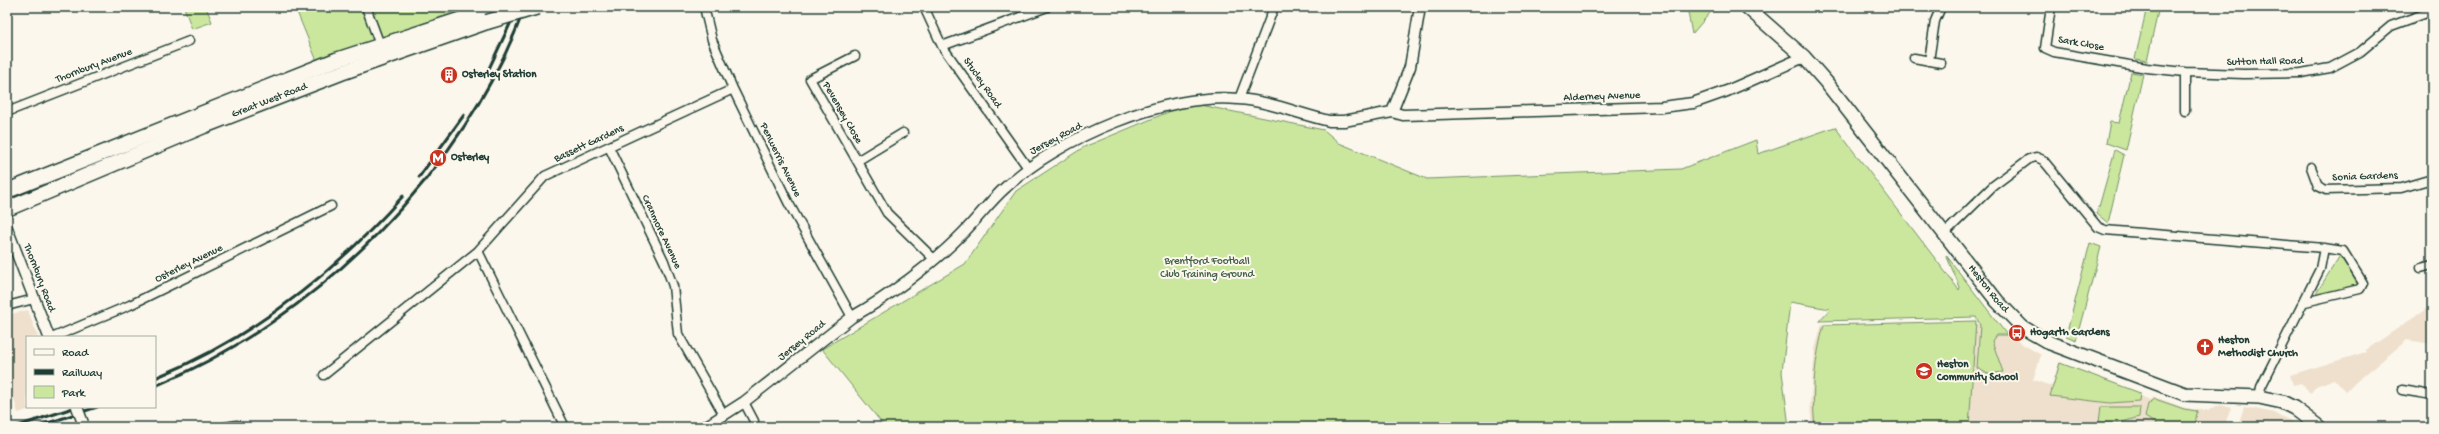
<svg xmlns="http://www.w3.org/2000/svg" width="2439" height="434" font-family="'Gochi Hand',sans-serif">
<style>
.built{fill:#eee0cc}
.green{fill:#cbe79e;stroke:#759269}
.lines{fill:none;stroke-linecap:round;stroke-linejoin:round}
.minor-casing{stroke:#1f3d34;stroke-width:11}
.tertiary-casing{stroke:#1f3d34;stroke-width:13}
.primary-casing{stroke:#1f3d34;stroke-width:16}
.trunk-casing{stroke:#1f3d34;stroke-width:17}
.minor{stroke:#fbf7ec;stroke-width:8}
.tertiary{stroke:#fbf7ec;stroke-width:10}
.primary{stroke:#fbf7ec;stroke-width:13}
.trunk{stroke:#fbf7ec;stroke-width:14}
.rail{stroke:#1f3d34;stroke-width:3}
.tertiary-bridge-casing{stroke:#1f3d34;stroke-width:13;stroke-linecap:butt}
.trunk-bridge-casing{stroke:#1f3d34;stroke-width:17;stroke-linecap:butt}
.tertiary-bridge{stroke:#fbf7ec;stroke-width:10}
.trunk-bridge{stroke:#fbf7ec;stroke-width:14}
.labels{text-anchor:middle;dominant-baseline:central;stroke-width:4;stroke-linejoin:round;paint-order:stroke}
.street-label{font-size:11px;fill:#1f3d34;stroke:#fbf7ec}
.poi-label{font-size:11px;font-weight:bold;fill:#1f3d34;stroke:#fbf7ec;text-anchor:start}
.park-label{font-size:11px;fill:#415f49;stroke:#fbf7ec}
</style>
<rect width="100%" height="100%" fill="#fbf7ec"/>
<filter id="ink" filterUnits="userSpaceOnUse"><feTurbulence type="fractalNoise" baseFrequency=".025" numOctaves="2"/><feDisplacementMap in="SourceGraphic" scale="8" xChannelSelector="R" yChannelSelector="G"/><feConvolveMatrix kernelMatrix="1 2 1 2 8 2 1 2 1" color-interpolation-filters="sRGB"/></filter>
<g filter="url(#ink)">
<path class="built" d="M2432,305V344L2407,340L2345,391L2334,379L2316,386L2310,394L2301,383L2293,385L2290,375L2366,352V350Z
M28,310L38,337H27V407H36L18,413L7,374V315Z
M1822,324H1988L2041,355L2033,380L2052,386L2059,362L2141,393V396L2150,400L2155,397L2185,408L2198,410H2209L2221,405L2231,408L2225,424L2228,425L1812,427L1810,405L1815,349Z
M2244,407L2275,413L2302,427H2240L2238,425Z"/>
<path class="green" d="M184,7H206L212,22L192,29Z
M295,7H469L317,61Z
M1687,7H1715L1692,34Z
M2147,7H2159L2147,61L2135,59Z
M2131,72L2143,74L2126,150L2106,143L2110,122L2119,123Z
M1190,103L1324,130L1339,143L1427,179L1681,169L1756,140L1758,154L1835,127L1959,290L1960,287L1946,255L2007,335H1996L1992,341L2003,372L1988,374L1977,368L1980,325L1976,317L1819,321L1830,309L1790,302L1782,372L1789,427H885L822,349L965,264L1016,191L1084,147Z
M2115,150L2124,155L2108,223L2097,214Z
M2090,243L2101,247L2076,340L2066,336Z
M2341,254L2358,278L2357,286L2317,296V292Z
M1976,321L1969,427H1815C1811,393 1815,358 1824,325Z
M2060,363L2140,393L2139,401L2110,403L2050,396Z
M2155,399L2184,409L2197,411L2195,427H2161L2145,417L2148,404Z
M2101,407H2140L2139,417L2116,424L2099,422Z"/>
<g class="lines">
<defs>
<path id="minor" d="M366,7L380,45
M704,7L712,40L733,89L788,202L852,317
M924,7L942,46L1028,168
M2051,7L2045,48L2054,52L2147,68L2185,72L2244,74L2301,73L2330,68L2360,52L2391,26L2432,11
M942,46L1047,7
M855,56L810,79L887,213L934,259
M1914,58L1941,63
M1929,61L1935,21L1941,7
M2185,72V111
M1239,99L1274,7
M7,112L189,41
M609,147L664,261L673,286L678,334L724,415
M857,161L903,133
M2311,167L2318,186L2326,190L2401,188L2432,179
M1945,233L1993,186L2029,159L2036,157L2043,160L2098,227L2105,230L2324,248L2320,269L2261,387L2259,397
M478,251L565,427
M2421,268L2432,265
M2305,302L2360,289L2363,283L2343,251L2324,248
M7,306L34,299
M54,337L130,305L331,206
M324,375L478,251L545,176L733,89
M2402,390L2432,395
M744,402L754,421L753,427
M225,427L237,425"/>
<path id="tertiary" d="M1392,112L1403,115L1438,114L1662,107L1693,103L1727,91L1804,57
M7,228L49,337
M705,427L744,402L852,317C888,297 934,263 963,233C978,218 990,201 1006,187C1058,138 1167,92 1238,99C1269,101 1299,114 1329,121H1344L1392,112L1410,67L1420,7"/>
<g id="primary">
<path id="s1" d="M1747,7L1804,57L1826,82L1997,301L2022,327L2050,343L2185,394L2259,397L2282,402L2294,408L2319,427"/>
</g>
<g id="trunk">
<path d="M7,191L336,60L499,7"/>
<path id="s2" d="M7,209L204,126L341,73L487,22"/>
</g>
</defs>
<use href="#minor" class="minor-casing"/>
<use href="#tertiary" class="tertiary-casing"/>
<use href="#primary" class="primary-casing"/>
<use href="#trunk" class="trunk-casing"/>
<use href="#minor" class="minor"/>
<use href="#tertiary" class="tertiary"/>
<use href="#primary" class="primary"/>
<use href="#trunk" class="trunk"/>
<path class="rail" d="M485,77L518,7
M419,177L464,115
M155,378C251,339 334,273 403,196
M155,386C317,319 464,172 525,7
M15,427L76,407
M36,427L97,407"/>
<defs>
<path id="tertiary-bridge" d="M77,407L83,423"/>
<path id="trunk-bridge" d="M487,22L538,7"/>
</defs>
<use href="#tertiary-bridge" class="tertiary-bridge-casing"/>
<use href="#trunk-bridge" class="trunk-bridge-casing"/>
<use href="#tertiary-bridge" class="tertiary-bridge"/>
<use href="#trunk-bridge" class="trunk-bridge"/>
</g>
</g>
<defs>
<symbol id="building-disc" viewBox="-11 -11 22 22"><circle r="9.5" fill="#c8321e" stroke="#fbf7ec"/><path d="M-4-6H4V6H1V3H-1V6H-4ZM-2.5-4.3h1.7v1.8h-1.7ZM.8-4.3h1.7v1.8H.8ZM-2.5-1h1.7V.8h-1.7ZM.8-1h1.7V.8H.8Z" fill="#fff"/></symbol>
<symbol id="metro-disc" viewBox="-11 -11 22 22"><circle r="9.5" fill="#c8321e" stroke="#fbf7ec"/><path d="M-5.5 5V-5H-3L0 0L3-5H5.5V5H3V-.5L0 4L-3-.5V5Z" fill="#fff"/></symbol>
<symbol id="bus-disc" viewBox="-11 -11 22 22"><circle r="9.5" fill="#c8321e" stroke="#fbf7ec"/><path d="M-5-6H5V4H4V6H2V4H-2V6H-4V4H-5ZM-3.5-4V0h7V-4ZM-3.5 1.2v1.5H-2V1.2ZM2 1.2v1.5H3.5V1.2Z" fill="#fff"/></symbol>
<symbol id="church-disc" viewBox="-11 -11 22 22"><circle r="9.5" fill="#c8321e" stroke="#fbf7ec"/><path d="M-1.2-6h2.4v3.5h3.3v2.4h-3.3V6h-2.4V-.1h-3.3v-2.4h3.3Z" fill="#fff"/></symbol>
<symbol id="school-disc" viewBox="-11 -11 22 22"><circle r="9.5" fill="#c8321e" stroke="#fbf7ec"/><path d="M0-5L7-2L0 1L-7-2ZM-4 1L0 2.5L4 1V4Q0 6-4 4Z" fill="#fff"/></symbol>
</defs>
<g fill-rule="evenodd">
<use href="#building-disc" x="439" y="65" width="20" height="20"/>
<use href="#metro-disc" x="428" y="148" width="20" height="20"/>
<use href="#bus-disc" x="2007" y="323" width="20" height="20"/>
<use href="#church-disc" x="2195" y="337" width="20" height="20"/>
<use href="#school-disc" x="1914" y="361" width="20" height="20"/>
</g>
<g class="labels">
<g class="street-label">
<text transform="translate(2081 44) rotate(10)">Sark Close</text>
<text transform="translate(2265 62) rotate(-1)">Sutton Hall Road</text>
<text transform="translate(94 66) rotate(-21)">Thornbury Avenue</text>
<text transform="translate(982 83) rotate(55)">Stucley Road</text>
<text transform="translate(1602 97) rotate(-2)">Alderney Avenue</text>
<text stroke="none"><textPath href="#s2" startOffset="284">Great West Road</textPath></text>
<text transform="translate(842 113) rotate(60)">Pevensey Close</text>
<text transform="translate(1056 139) rotate(-28)">Jersey Road</text>
<text transform="translate(589 144) rotate(-25)">Bassett Gardens</text>
<text transform="translate(780 160) rotate(64)">Penwerris Avenue</text>
<text transform="translate(2365 177) rotate(-2)">Sonia Gardens</text>
<text transform="translate(661 232) rotate(65)">Cranmore Avenue</text>
<text transform="translate(189 264) rotate(-26)">Osterley Avenue</text>
<text transform="translate(39 278) rotate(69)">Thornbury Road</text>
<text stroke="none"><textPath href="#s1" startOffset="372">Heston Road</textPath></text>
<text transform="translate(802 341) rotate(-39)">Jersey Road</text>
</g>
<g class="poi-label">
<text x="462" y="75">Osterley Station</text>
<text x="451" y="158">Osterley</text>
<text x="2030" y="333">Hogarth Gardens</text>
<text x="2218" y="341">Heston<tspan x="2218" dy="13">Methodist Church</tspan></text>
<text x="1937" y="365">Heston<tspan x="1937" dy="13">Community School</tspan></text>
</g>
<g class="park-label">
<text x="1207" y="262">Brentford Football<tspan x="1207" dy="13">Club Training Ground</tspan></text>
</g>
</g>
<rect width="2439" height="434" fill="none" stroke="#fbf7ec" stroke-width="24"/>
<rect x="12" y="12" width="2415" height="410" fill="none" stroke="#1f3d34" stroke-width="1.5" filter="url(#ink)"/>
<rect x="26" y="336" width="130" height="72" fill="#fbf7ec" stroke="#a3ada2"/>
<rect x="34" y="349" width="20" height="6" fill="#fbf7ec" stroke="#a3ada2"/>
<text x="62" y="356" font-size="12" fill="#1f3d34">Road</text>
<rect x="34" y="369" width="20" height="6" fill="#1f3d34" stroke="#a3ada2"/>
<text x="62" y="376" font-size="12" fill="#1f3d34">Railway</text>
<rect x="34" y="386" width="20" height="12" fill="#cbe79e" stroke="#a3ada2"/>
<text x="62" y="396" font-size="12" fill="#1f3d34">Park</text>
</svg>
